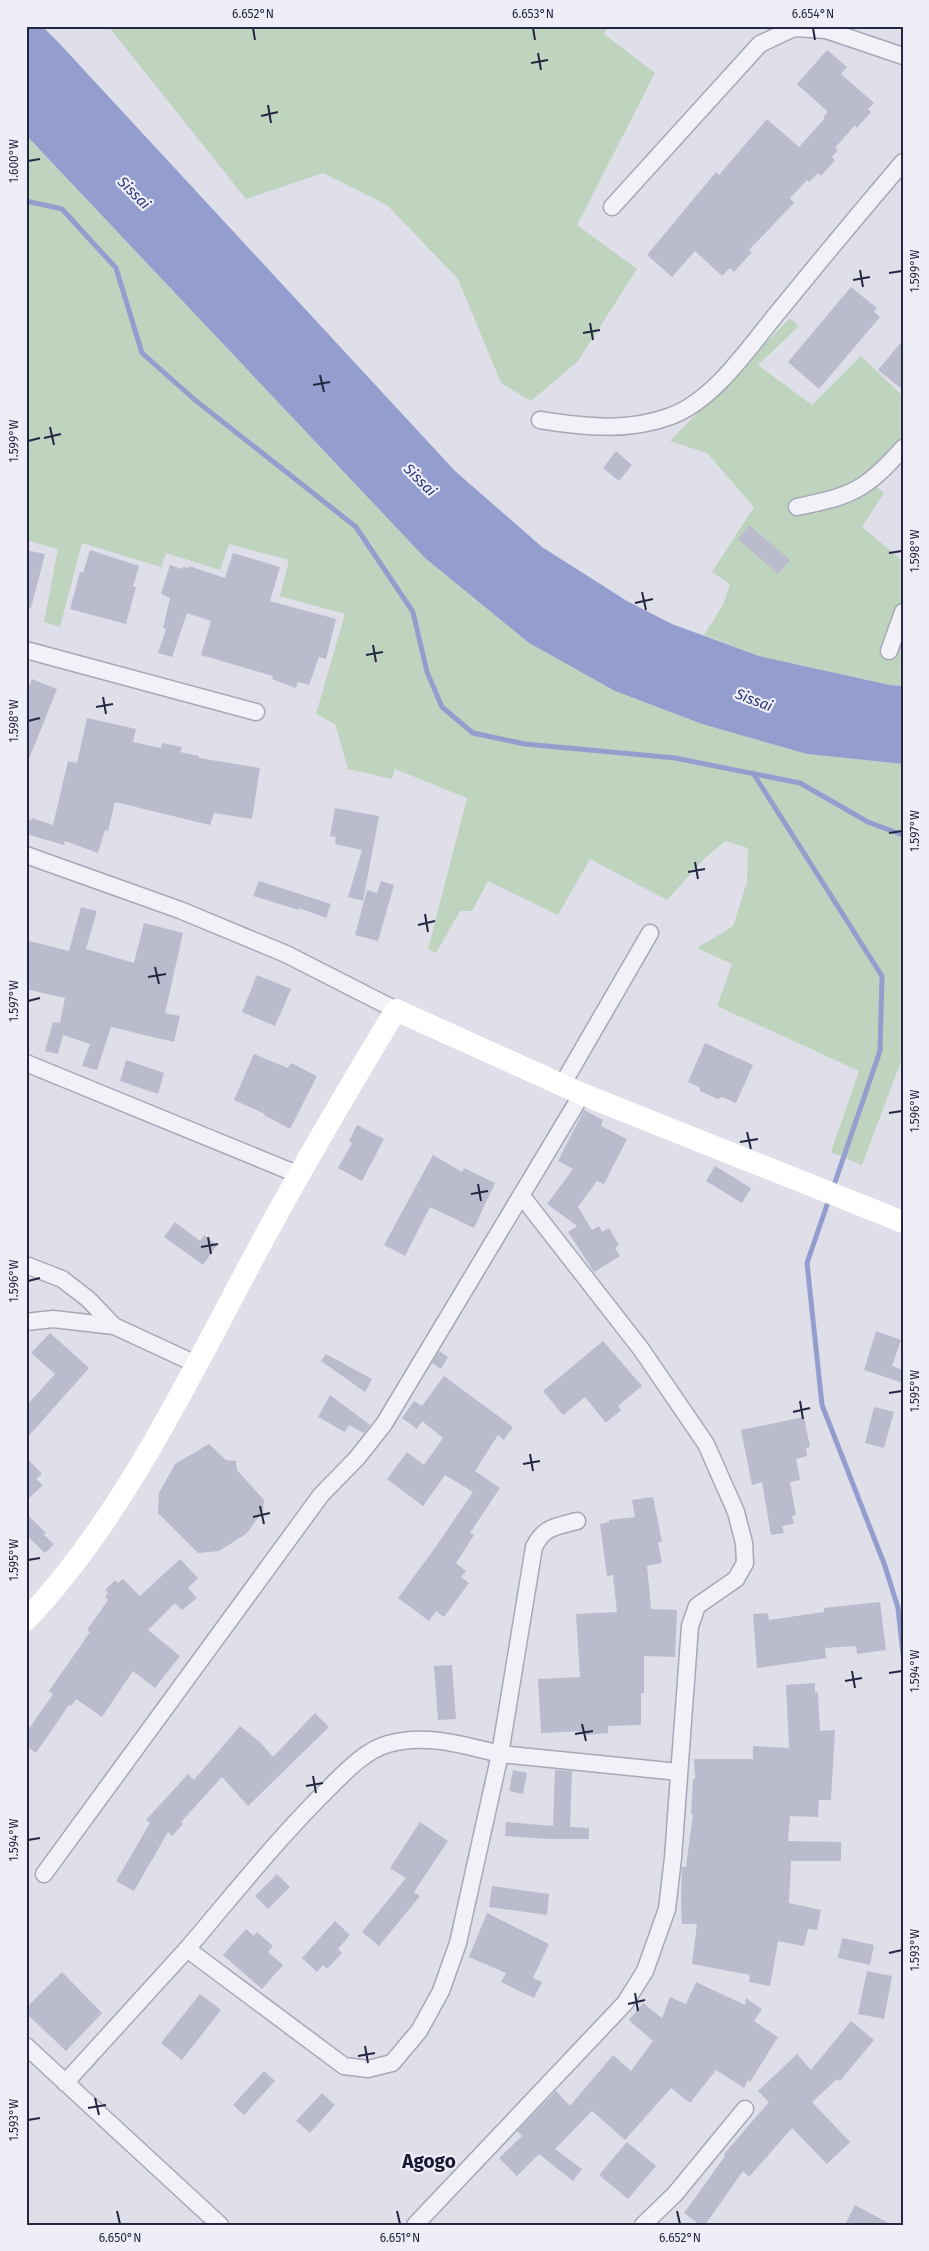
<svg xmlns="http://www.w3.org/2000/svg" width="929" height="2251" font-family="'Fira Sans',sans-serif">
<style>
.green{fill:#bed4bf}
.water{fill:#949ece}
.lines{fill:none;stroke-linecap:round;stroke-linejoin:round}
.stream{stroke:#949ece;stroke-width:5}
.building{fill:#babbcd}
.street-casing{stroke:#a6a8b7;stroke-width:19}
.street{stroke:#f1f1f7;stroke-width:16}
.secondary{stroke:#fff;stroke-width:22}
.ticks{fill:none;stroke:#252742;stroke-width:2}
.labels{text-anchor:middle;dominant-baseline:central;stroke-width:4.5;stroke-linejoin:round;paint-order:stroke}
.water-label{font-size:15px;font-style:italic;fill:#2b357a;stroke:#edeef7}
.district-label{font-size:19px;font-weight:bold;fill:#181832;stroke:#edeef7}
.neatline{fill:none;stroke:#252742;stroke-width:2}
.ticks-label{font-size:12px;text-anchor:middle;fill:#252742}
</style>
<rect width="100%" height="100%" fill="#dedfe9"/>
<path class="green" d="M108,26H609L604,34L655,73L577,225L637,269L578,361L531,401L501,383L458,279L387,205L323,173L246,199Z
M26,135L425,558L529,643L615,691L702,724L807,754L903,764V1056L862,1165L831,1152L859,1071L717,1006L732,964L697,948L733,926L747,882L748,848L725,841L704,859L667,900L590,859L558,915L488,881L472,911H460L436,953L428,949L467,798L395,769L392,779L348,769L335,724L316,714L345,614L280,596L289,560L229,544L220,570L166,553L161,567L82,543L60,627L44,622L58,549L26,540Z
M790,318L799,326L758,365L812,405L861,356L903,396V440L894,450L863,474L884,493L862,527L903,561V686L890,685L759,656L704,635L723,605L730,584L712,572L754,507L707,453L670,441Z"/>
<path class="water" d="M26,26H42L59,43L455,471L542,547L627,601L672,624L759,656L890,685L903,686V764L807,754L702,724L615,691L529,643L425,558L26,135Z"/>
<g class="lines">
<path class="stream" d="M26,201L62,209L116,268L142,353L195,400L356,527L413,612L427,672L442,707L473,733L525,744L675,758L800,783L868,822L903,835
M753,773L882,976L880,1051L833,1188
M829,1199L807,1263L822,1405L885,1566L898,1608L903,1654"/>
</g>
<path class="building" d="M827,50L847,67L841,74L874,103L868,109L871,112L857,128L855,125L835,148L838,150L832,157L835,160L821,176L818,173L809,182L807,180L790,198L794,203L749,250L752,252L734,272L730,268L722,276L695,251L672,277L647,255L716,172L719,175L767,119L799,147L825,118L823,117L828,112L797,84Z
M851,287L877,308L874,312L880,317L819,389L788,362Z
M903,340V390L878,370Z
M616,451L632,465L619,481L603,468Z
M749,525L790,560L778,574L738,539Z
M26,550L45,554L31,608H26Z
M90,550L139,566L133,587H136L126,624L70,609L80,572L83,573Z
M233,553L280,567L270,601L336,619L326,659L319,657L309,685L298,682L296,688L272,679L273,676L201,655L211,621L187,613L172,657L158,653L166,629L163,628L170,598L161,594L170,565L182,569L183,567L188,568L189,566L225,578Z
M32,679L57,689L27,764L26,692Z
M87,718L136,729L133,742L161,748L162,743L182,747L180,752L199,756V758L260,768L252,819L214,813L210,825L115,802L108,831L105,830L98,853L65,841L64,845L26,834V819L31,820L32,818L53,825L68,761L77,763Z
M335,808L379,816L363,901L348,897L362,850L335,844L336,837L330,836Z
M259,881L331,904L326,918L299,908V910L253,896Z
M381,881L394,885L378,941L355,935L367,890L377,893Z
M81,907L97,911L86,949L134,963L144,923L183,933L165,1013L180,1016L174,1042L111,1027L97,1070L82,1066L90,1044L63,1035L58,1054L45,1051L53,1022L60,1023L65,998L26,989V940L69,951Z
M257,975L291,989L275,1026L242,1012Z
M705,1043L753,1065L736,1103L722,1097L718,1099L700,1091L699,1087L688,1082Z
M254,1054L288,1068L291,1063L317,1076L290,1129L264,1115L265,1114L234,1100Z
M126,1060L164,1073L158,1094L120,1081Z
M584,1110L603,1120L601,1126L627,1139L604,1184L597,1181L578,1207L592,1230L599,1226L602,1232L609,1228L619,1245L615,1248L620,1256L594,1272L568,1232L577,1226L547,1204L573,1169L558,1161Z
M357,1125L384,1139L362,1181L338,1168L352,1143L349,1141Z
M433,1155L462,1172L464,1168L495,1183L474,1228L430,1207L405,1256L384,1245Z
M715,1166L751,1188L742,1203L706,1181Z
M175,1222L200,1241L204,1235L217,1245L203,1265L164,1237Z
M876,1331L901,1340L892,1366L903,1370V1383L864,1370Z
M50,1333L89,1368L26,1439V1406L55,1374L31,1353Z
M603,1341L642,1386L618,1406L621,1410L606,1423L585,1397L563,1415L543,1391Z
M439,1351L448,1357L441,1369L432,1363Z
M326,1354L372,1379L365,1392L321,1361Z
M444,1376L513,1427L504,1440L498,1435L475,1471L500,1488L470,1533L474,1535L456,1563L466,1571L461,1577L469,1583L444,1617L436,1611L429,1621L398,1598L435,1548L473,1492L445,1475L423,1506L387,1479L407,1452L424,1465L443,1438L422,1421L417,1429L402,1418L414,1401L422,1406Z
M330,1395L370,1425L364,1433L349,1425L345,1432L318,1417Z
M874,1407L894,1412L884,1448L865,1443Z
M804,1417L810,1447L806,1448L807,1456L796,1459L800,1480L790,1482L796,1515L792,1516L794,1524L782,1526L784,1533L771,1535L762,1482L752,1485L741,1430Z
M209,1444L226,1460L236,1461L237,1470L264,1500L263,1511L246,1534L219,1551L198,1553L158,1513L159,1493L175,1464Z
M26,1457L42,1474L36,1479L43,1485L26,1501Z
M653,1497L662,1542H658L662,1563L647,1566L651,1609L677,1610L675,1657L644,1656V1693H641V1725L608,1726V1733L586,1735L585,1731L541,1733L538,1679L580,1677L576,1614L617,1612L613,1575L607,1576L600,1524L609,1522V1520L635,1517L632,1500Z
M26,1513L46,1533L44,1535L54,1544L45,1553L26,1535Z
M180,1559L198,1578L188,1588L197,1598L182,1610L175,1603L148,1630L180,1656L155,1688L133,1671L102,1717L76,1699L71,1706L69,1705L36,1753L26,1746V1733L53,1694L49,1691L90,1632L87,1630L108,1600L105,1597L108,1593L105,1590L115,1580L118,1583L123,1579L140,1596Z
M880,1602L886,1650L857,1654L856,1646L825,1648L826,1658L757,1668L753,1614L768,1613L769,1620L824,1612V1608Z
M452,1665L456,1719L438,1720L434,1666Z
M815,1683V1693L818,1692L820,1731L835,1730L831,1800H819L818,1817L790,1816L788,1841L841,1842V1861H791L789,1903L821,1910L817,1930L808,1929L804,1946L778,1941L770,1986L749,1982L750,1975L692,1964L697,1924H682L681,1904L682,1867H686L693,1814H691L693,1779H695L694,1759H753V1746L789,1748L786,1685Z
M315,1713L329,1727L248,1806L222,1777L181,1822L183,1824L172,1836L168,1832L134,1891L116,1881L150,1823L146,1820L188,1774L194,1780L240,1726L260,1742L273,1757Z
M513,1770L527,1773L523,1794L509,1791Z
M555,1770L572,1771L570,1827L589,1828V1839H549L505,1836L506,1822L553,1826Z
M420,1822L448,1841L414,1892L420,1896L379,1946L362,1932L406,1878L390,1868Z
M277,1874L290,1887L268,1909L255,1896Z
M492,1886L549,1894L547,1915L489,1907Z
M487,1913L549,1944L533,1978L542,1982L534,1998L501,1982L506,1973L469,1957Z
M335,1921L350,1935L338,1949L342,1953L327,1969L323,1965L317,1972L302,1958Z
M246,1929L254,1936L257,1932L273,1946L268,1952L283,1965L262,1989L223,1955Z
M842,1938L874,1945L870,1965L838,1958Z
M867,1971L892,1976L884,2019L858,2014Z
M62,1972L102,2013L66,2051L26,2013V2008Z
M696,1982L745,2005L746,1998L762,2009L754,2021L778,2037L750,2082L748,2080L744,2088L716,2070L690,2103L671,2088L625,2140L592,2111L555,2149L582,2169L573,2181L539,2154L517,2176L499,2158L522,2136L517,2131L556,2091L570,2106L613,2055L631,2071L653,2041L629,2020L643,2003L662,2018L670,1997L686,2004Z
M200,1994L221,2010L182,2060L161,2043Z
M851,2021L874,2040L840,2081L837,2079L812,2102L850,2142L827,2164L792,2128L749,2177L743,2171L705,2225H700L684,2213L725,2156L724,2154L769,2102L758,2091L797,2054L811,2070Z
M264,2071L275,2081L244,2115L233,2105Z
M322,2093L335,2105L310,2133L296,2121Z
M627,2142L656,2166L628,2199L599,2175Z
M855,2205L892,2225H845Z"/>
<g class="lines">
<defs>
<path id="street" d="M612,207L760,44L794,28L826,30L903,56
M540,420C584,427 629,432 671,416C717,399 753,341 784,305C823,257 863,209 903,162
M797,507C852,496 866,490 903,448
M26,650L256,712
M889,651L903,612
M26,855L180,910L286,954L396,1010
M26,1063L297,1174
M562,1085L650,933
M26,1265L62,1279L88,1299L114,1326
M26,1322L53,1319L114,1326L196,1364
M44,1874L321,1495L357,1458L384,1424L582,1094
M187,1949C234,1894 279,1837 330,1787C346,1771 366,1750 388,1744C425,1733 464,1745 500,1754L534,1547C545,1526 555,1527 577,1521
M26,2046L220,2225
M65,2083L187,1949L344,2066L368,2069L392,2063L419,2031L441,1991L458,1943L500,1754L679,1772
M415,2225L625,2003L645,1971L667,1909L673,1858L690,1626L697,1606L736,1579L745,1563L744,1543L736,1512L706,1444L641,1349L521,1195
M643,2225L675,2194L745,2109"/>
</defs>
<use href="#street" class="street-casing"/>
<use href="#street" class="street"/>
<path class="secondary" d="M26,1620C119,1523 186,1384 249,1266C295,1179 345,1094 396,1010L582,1094L903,1222"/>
</g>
<path class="ticks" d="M253,28L255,40M533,28L535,40M813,28L815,40M538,53L541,70M531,63L548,60M268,105L271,123M261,116L278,112M28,161L40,159M860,270L863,287M889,273L902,271M853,280L870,277M590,323L593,340M583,333L600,330M320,375L324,392M313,385L330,382M50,427L54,445M44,438L61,434M28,441L40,438M889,553L902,551M642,592L646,610M635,603L653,599M373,645L376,662M366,655L383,652M103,697L106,714M96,707L113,704M28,721L40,718M889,833L902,831M695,862L698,879M688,872L705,869M425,914L428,932M418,925L435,921M155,967L159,984M148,977L166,974M28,1001L40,998M889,1113L902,1111M747,1132L751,1149M740,1142L758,1139M478,1184L481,1201M471,1194L488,1191M208,1237L211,1254M201,1247L218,1244M28,1281L40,1278M889,1393L902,1391M800,1401L803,1419M793,1412L810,1408M530,1454L533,1471M523,1464L540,1461M260,1506L264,1524M253,1517L270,1513M28,1560L40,1558M852,1671L855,1688M889,1673L902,1671M845,1681L862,1678M582,1724L586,1741M575,1734L593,1731M313,1776L316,1793M306,1786L323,1783M28,1840L40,1838M889,1953L902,1950M635,1993L638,2011M628,2004L645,2000M365,2046L368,2063M358,2056L375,2053M95,2098L99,2115M88,2108L106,2105M28,2120L40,2118M117,2211L120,2224M397,2211L400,2224M677,2211L680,2224"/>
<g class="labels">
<g class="water-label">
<text transform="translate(134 193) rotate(45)">Sissai</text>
<text transform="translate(420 480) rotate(45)">Sissai</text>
<text transform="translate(754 700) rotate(21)">Sissai</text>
</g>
<g class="district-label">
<text x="429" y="2161">Agogo</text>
</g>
</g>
<rect width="929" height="2251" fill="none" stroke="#edeef7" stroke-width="55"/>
<rect x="28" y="28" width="874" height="2196" class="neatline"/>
<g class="ticks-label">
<text x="253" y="18">6.652°N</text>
<text x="533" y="18">6.653°N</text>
<text x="813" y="18">6.654°N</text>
<text transform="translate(14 161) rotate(-90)" y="4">1.600°W</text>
<text transform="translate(915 271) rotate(-90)" y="4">1.599°W</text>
<text transform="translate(14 441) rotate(-90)" y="4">1.599°W</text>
<text transform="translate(915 551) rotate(-90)" y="4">1.598°W</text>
<text transform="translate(14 721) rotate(-90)" y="4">1.598°W</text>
<text transform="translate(915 831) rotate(-90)" y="4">1.597°W</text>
<text transform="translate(14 1001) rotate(-90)" y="4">1.597°W</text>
<text transform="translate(915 1111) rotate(-90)" y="4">1.596°W</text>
<text transform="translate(14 1281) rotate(-90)" y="4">1.596°W</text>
<text transform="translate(915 1391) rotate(-90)" y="4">1.595°W</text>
<text transform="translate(14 1560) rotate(-90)" y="4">1.595°W</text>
<text transform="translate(915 1671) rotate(-90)" y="4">1.594°W</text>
<text transform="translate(14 1840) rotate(-90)" y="4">1.594°W</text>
<text transform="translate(915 1950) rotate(-90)" y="4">1.593°W</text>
<text transform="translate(14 2120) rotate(-90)" y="4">1.593°W</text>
<text x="120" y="2242">6.650°N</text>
<text x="400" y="2242">6.651°N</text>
<text x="680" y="2242">6.652°N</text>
</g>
</svg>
